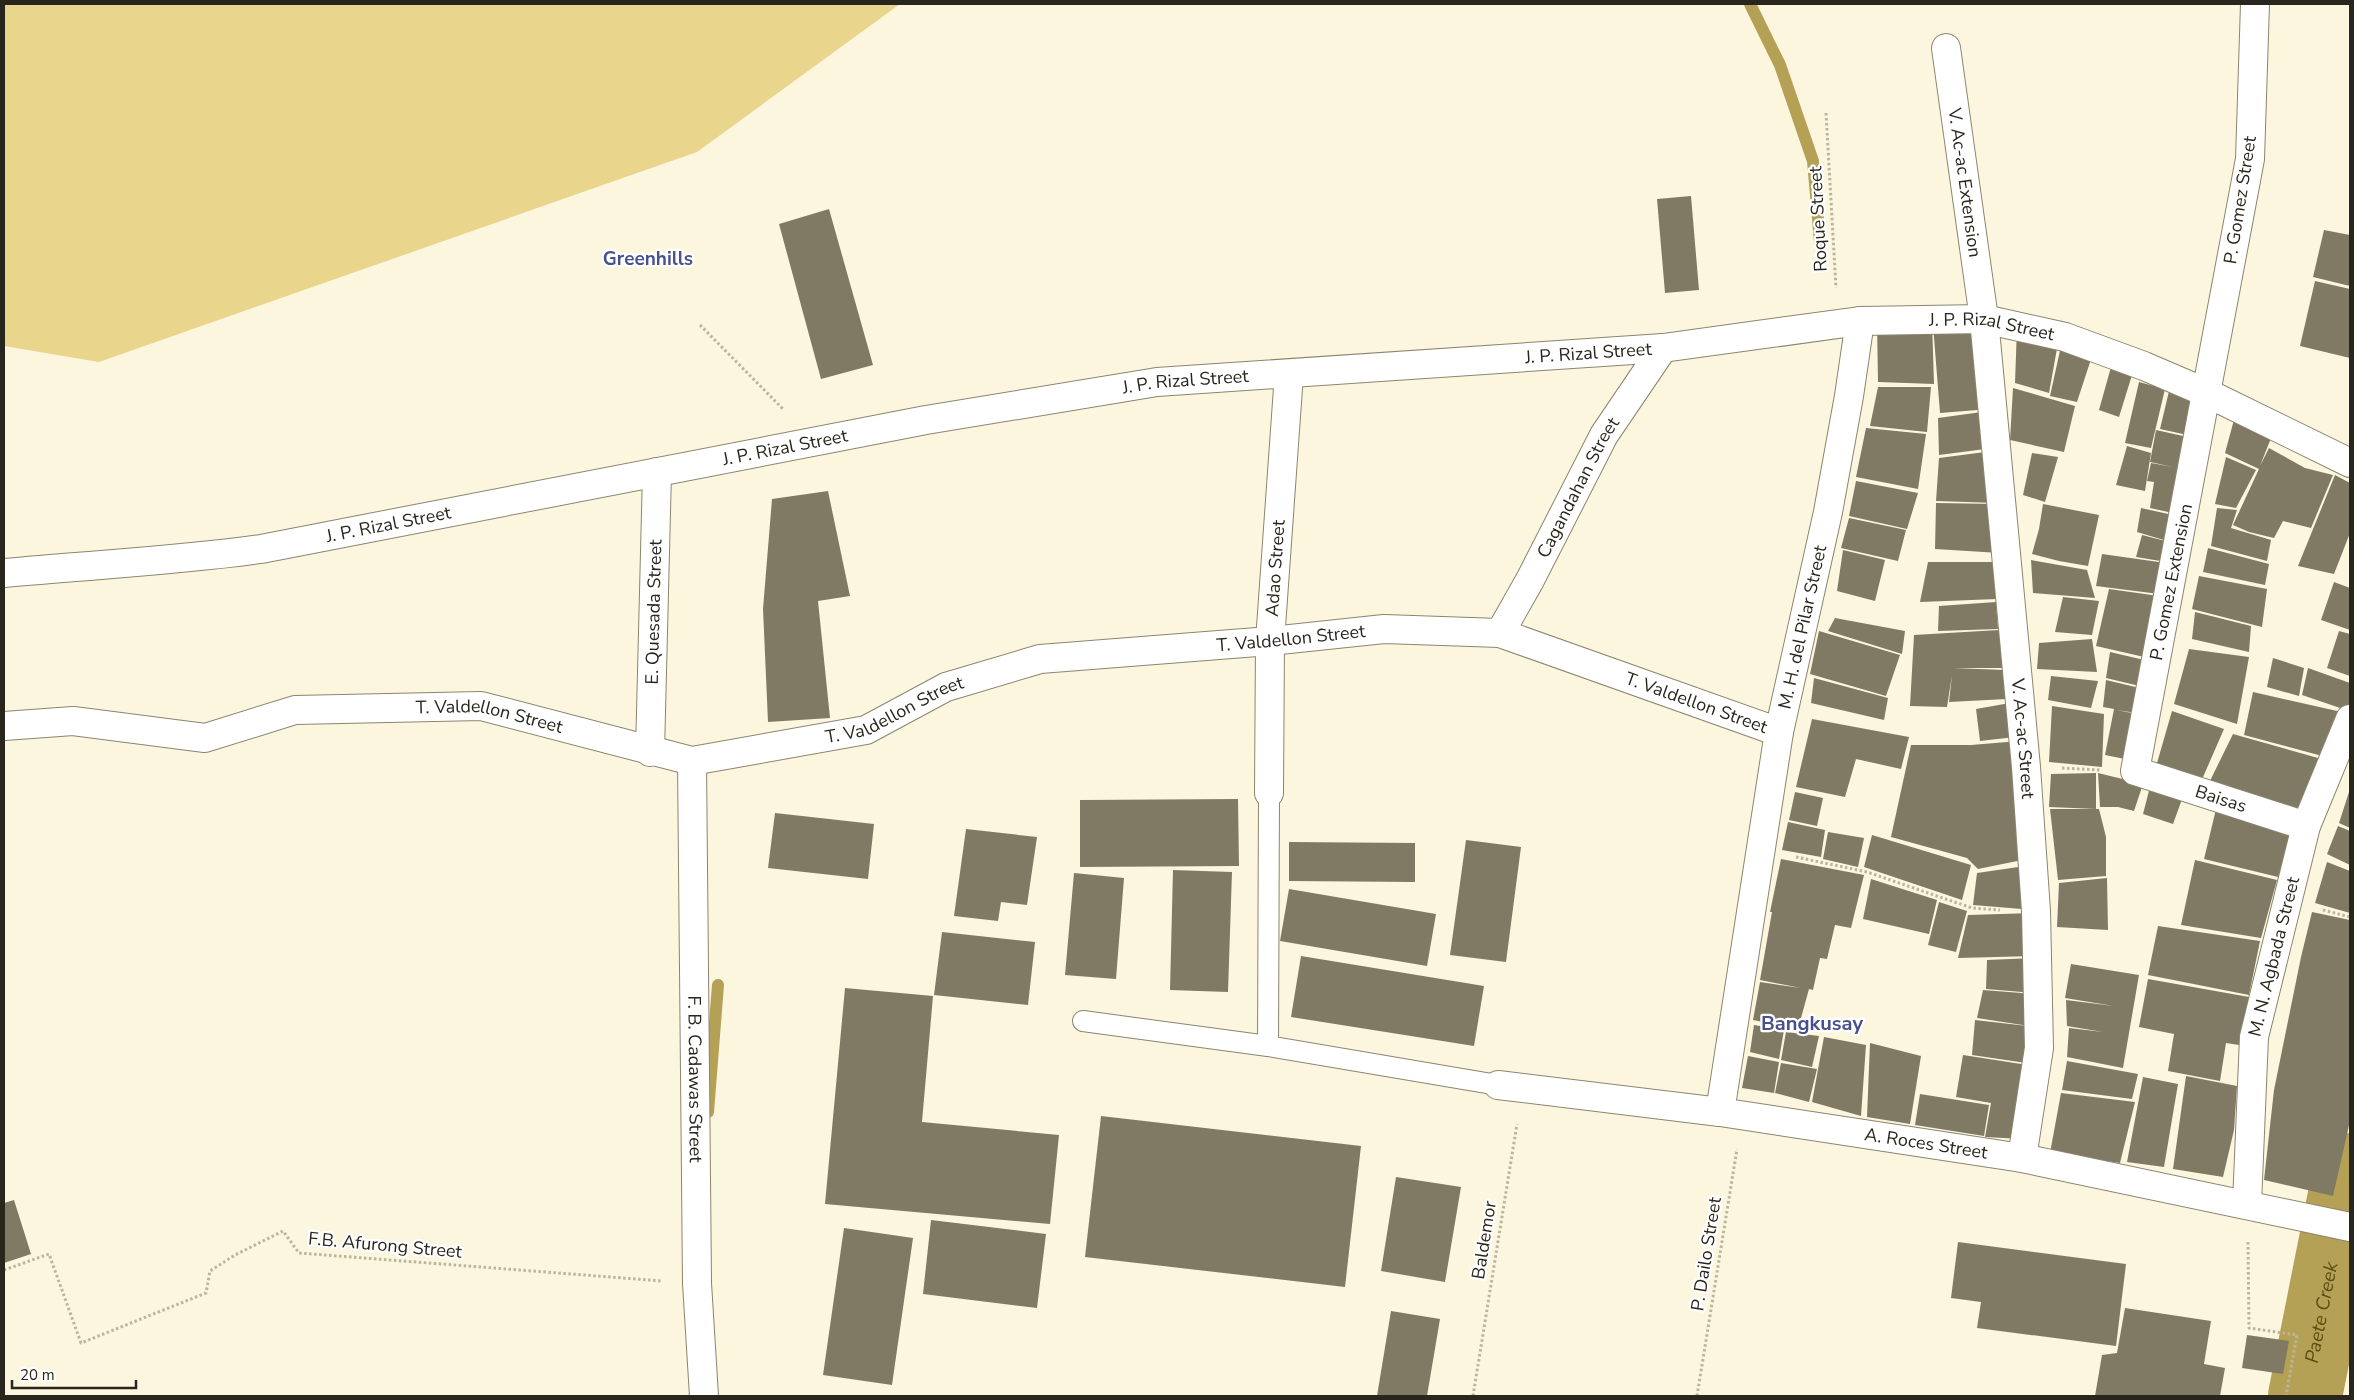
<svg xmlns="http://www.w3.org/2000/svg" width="2354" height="1400" font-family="'Nunito Sans',sans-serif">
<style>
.green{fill:#e9d58c}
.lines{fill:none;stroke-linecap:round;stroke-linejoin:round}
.stream{stroke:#b5a155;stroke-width:12}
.river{stroke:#b5a155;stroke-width:74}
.building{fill:#807a64}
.service-casing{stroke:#8b856f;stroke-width:22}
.minor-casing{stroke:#8b856f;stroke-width:30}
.secondary-casing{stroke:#8b856f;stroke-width:30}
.path{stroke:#bab4a1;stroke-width:3;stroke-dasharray:2.5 2.5;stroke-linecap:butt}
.service{stroke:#fff;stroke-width:20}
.minor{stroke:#fff;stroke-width:28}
.secondary{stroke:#fff;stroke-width:28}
.labels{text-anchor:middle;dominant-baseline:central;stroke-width:4.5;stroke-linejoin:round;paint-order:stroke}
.street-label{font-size:18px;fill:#28261d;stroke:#fff}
.neighbourhood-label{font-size:19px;font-weight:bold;fill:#47518e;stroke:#fff}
.water-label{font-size:19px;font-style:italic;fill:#5b4c11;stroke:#fff}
.quarter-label{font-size:20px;font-weight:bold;fill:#47518e;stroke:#fff}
</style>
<rect width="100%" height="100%" fill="#fdf6de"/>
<path class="green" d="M4,4H900L697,152L99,362L4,346Z"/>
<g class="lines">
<path class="stream" d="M1750,4L1780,65L1813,161L1820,242
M708,1112L718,985"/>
<path class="river" id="s1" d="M2305,1396L2350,1170"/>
</g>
<path class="building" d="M1691,196L1699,290L1665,293L1657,199Z
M829,209L873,365L821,379L779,224Z
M2324,230L2350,235V286L2313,277Z
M2315,281L2350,289V358L2300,346Z
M1932,321L1934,384L1878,382L1877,322Z
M1982,321L1990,409L1940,413L1933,325Z
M2017,327L2058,343L2049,393L2015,383Z
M2061,346L2093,353L2077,402L2050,396Z
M2111,367L2132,375L2119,417L2099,410Z
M2139,382L2165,389L2151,448L2125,443Z
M1878,387H1931L1927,432L1870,426Z
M2170,387L2203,396L2192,436L2160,429Z
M2013,388L2075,406L2064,452L2010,440Z
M1989,411L1993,448L1939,455L1938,418Z
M2235,416L2273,433L2260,466L2269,448L2305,468L2333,475L2311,528L2283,521L2274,538L2249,532L2233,525L2259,469L2225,453Z
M1866,428L1926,434L1918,489L1856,477Z
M2156,430L2192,438L2182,515L2150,508L2154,482L2147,481L2151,463L2173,467L2150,462Z
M2127,446L2151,453L2145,491L2116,485Z
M1993,451L1997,503L1936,501L1939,458Z
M2032,453L2058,457L2045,502L2023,495Z
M2226,457L2256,470L2236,508L2215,504Z
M2335,475L2350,483V533L2334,574L2298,566Z
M1856,481L1918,493L1907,529L1849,516Z
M828,491L850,596L818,601L830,718L768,722L763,609L772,499Z
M1936,503L1998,504L2000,553L1935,549Z
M2043,504L2099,515L2088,566L2059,561L2032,554L2039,529Z
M2141,508L2182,517L2177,544L2137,532Z
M2217,508L2237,510L2231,528L2271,540L2267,561L2211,546Z
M1849,518L1906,530L1898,561L1841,548Z
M2142,535L2177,544L2173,563L2136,557Z
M2208,548L2269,564L2265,585L2203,572Z
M1843,550L1885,560L1875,601L1837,591Z
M2102,554L2173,564L2167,595L2096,586Z
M2031,560L2087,570L2095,598L2033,593Z
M1928,562H1999L1997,599L1920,602Z
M2199,576L2267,589L2262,627L2192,609Z
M2334,582L2350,588V630L2321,620Z
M2109,589L2166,597L2153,659L2096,646Z
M2063,597L2099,601L2092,635L2055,632Z
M1996,602L1998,629L1938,631L1939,606Z
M2195,612L2251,626L2249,652L2192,639Z
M1835,618L1905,631L1902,654L1828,631Z
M1999,630L2003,668H1953L2005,670L2007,699L1949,702L1952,675L1947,707L1910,706L1914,635Z
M1819,631L1900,655L1886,696L1810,674Z
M2339,631L2350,634V676L2327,668Z
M2092,639L2097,672L2037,669L2039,643Z
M2189,649L2249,657L2237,724L2174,704Z
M2110,652L2153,662L2148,688L2106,678Z
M2273,658L2304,668L2299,696L2267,687Z
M2308,668L2350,683L2349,711L2302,695Z
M2051,676L2098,681L2091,708L2048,700Z
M1814,678L1888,698L1884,720L1811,703Z
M2106,680L2148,690L2144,714L2116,710L2143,715L2135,761L2105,755L2114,709L2103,707Z
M2253,692L2346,713L2326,757L2244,735Z
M2010,703L2015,737L1980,741L1976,709Z
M2052,706L2104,714L2102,767L2049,762Z
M2172,711L2224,729L2200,784L2155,770Z
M1812,719L1909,737L1901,769L1856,759L1845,797L1796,787Z
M2233,734L2325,760L2300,818L2207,787Z
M2019,741L2032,858L1978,869L1967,858L1891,837L1911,745H1971Z
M2096,773V809L2049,807L2051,774Z
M2098,773L2143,784L2134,811L2118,807H2100Z
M2151,783L2185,791L2173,824L2143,814Z
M2350,789V828L2339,823Z
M1795,792L1823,798L1817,826L1789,820Z
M1238,799L1239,866L1080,867V800Z
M2217,805L2297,828L2278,877L2204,859Z
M2050,809H2099L2106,837V876L2058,880Z
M775,813L874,824L868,879L768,868Z
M1788,822L1825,830L1821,857L1782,850Z
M2338,826L2350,831V865L2327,854Z
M966,829L1037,837L1027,905L1001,902L998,921L954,916Z
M1828,832L1864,838L1858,867L1823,859Z
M1872,835L1971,865L1962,900L1864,867Z
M1466,840L1521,847L1506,962L1450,955Z
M1289,842L1415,843V882L1289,881Z
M1781,859L1864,875L1851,928L1835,925L1827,959L1820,958L1813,990L1809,989L1798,1029L1753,1020L1760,982L1801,988L1760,980L1772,912H1770Z
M2195,860L2277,880L2261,938L2181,925Z
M2327,862L2350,871V913L2315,903Z
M2032,865L2035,910L1973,905L1977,873Z
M1173,870L1232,872L1228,992L1170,990Z
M1074,873L1124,878L1116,979L1065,975Z
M2107,878L2108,930L2057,927L2059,883Z
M1871,879L1937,900L1929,934L1863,919Z
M1289,889L1436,914L1427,966L1280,941Z
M1939,902L1967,911L1956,952L1928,945Z
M2312,912L2350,920V1121L2333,1196L2264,1180L2274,1090L2301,957Z
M2035,913V956L1958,958L1968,915Z
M2158,926L2260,941L2249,995L2148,975Z
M942,932L1035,942L1028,1005L934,995Z
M1301,956L1484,986L1474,1046L1291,1017Z
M2035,958L2034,993L1986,989L1987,960Z
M2071,964L2139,975L2123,1068L2067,1057L2069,1028L2103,1032L2067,1026L2066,1000L2114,1006L2065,998Z
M2148,979L2249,997L2239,1045L2226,1043L2220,1081L2168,1071L2174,1034L2139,1027Z
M845,988L933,996L922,1122L1059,1135L1050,1224L825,1204Z
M1983,990L2035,994L2036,1027L1977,1018Z
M1975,1020L2036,1027L2033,1064L1972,1055Z
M1754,1025L1784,1030L1779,1059L1750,1052Z
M1786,1032L1819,1036L1812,1067L1781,1060Z
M1824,1037L1866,1045L1861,1116L1812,1102Z
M1870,1043L1921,1056L1910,1124L1867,1117Z
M1963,1055L2034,1066L2022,1139L1985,1137L1991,1103L1956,1097Z
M1748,1056L1779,1062L1774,1093L1742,1088Z
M2067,1061L2138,1074L2132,1099L2062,1090Z
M1781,1063L1817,1069L1809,1102L1775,1093Z
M2186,1076L2237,1086L2234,1130L2223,1177L2173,1169Z
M2143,1077L2178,1084L2164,1167L2127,1162Z
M2061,1093L2135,1102L2120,1163L2050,1153Z
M1920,1094L1989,1105L1984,1136L1915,1125Z
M1101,1116L1361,1146L1345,1287L1085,1257Z
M1396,1177L1461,1187L1445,1282L1381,1271Z
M14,1200L31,1254L4,1263V1203Z
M931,1220L1046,1234L1037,1308L923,1294Z
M844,1228L913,1238L892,1385L823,1375Z
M1958,1242L2126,1264L2116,1346L1977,1328L1981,1302L1951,1298Z
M2125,1308L2211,1321L2204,1364L2225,1368L2220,1396H2095L2102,1355L2117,1353Z
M1391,1311L1440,1319L1427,1396H1377Z
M2247,1335L2289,1341L2283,1374L2242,1368Z"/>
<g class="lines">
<defs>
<path id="service" d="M1083,1021L1268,1046L1498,1085
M1268,1046L1269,793"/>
<g id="minor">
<path id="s2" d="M2255,4L2250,159L2135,771L2306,826"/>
<path id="s3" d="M1946,48L1984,319L2026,767L2036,911L2039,1048L2022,1158"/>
<path id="s4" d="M1500,633L1530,580L1604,435L1663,348"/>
<path id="s5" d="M4,726L73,721L205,738L295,710L481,706L692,761L866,730L946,687L1040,659L1270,641L1384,629L1500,633L1779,732"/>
<path id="s6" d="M650,752L657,472"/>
<path id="s7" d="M692,761L697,1283L704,1396"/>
<path id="s8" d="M1269,793L1270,641L1289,374"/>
<path id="s9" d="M1498,1085L1720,1112L2022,1158L2350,1227"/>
<path id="s10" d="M1720,1112L1779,732L1828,512L1849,396L1860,321"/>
<path id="s11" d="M2247,1204L2254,1037L2306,826L2350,719"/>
</g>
<g id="secondary">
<path id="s12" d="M4,573C90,565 176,561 261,549L926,420L1157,382L1663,348L1860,321L1984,319L2065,337L2144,366L2207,393L2350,463"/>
</g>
</defs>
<use href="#service" class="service-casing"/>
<use href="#minor" class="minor-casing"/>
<use href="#secondary" class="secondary-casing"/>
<path class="path" d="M1826,113L1836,288
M700,325L784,410
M2062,768L2101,770
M1796,857L1867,872L1972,908L2000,910
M2323,910L2350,917
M2248,1242L2249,1328L2297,1335L2286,1396
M4,1270L49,1254L81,1343L206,1293L210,1271L235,1255L283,1231L299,1253L662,1281
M1473,1396L1517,1124
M1697,1396L1737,1149"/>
<use href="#service" class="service"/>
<use href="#minor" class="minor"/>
<use href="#secondary" class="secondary"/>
</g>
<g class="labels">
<g class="street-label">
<text stroke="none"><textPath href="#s3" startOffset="136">V. Ac-ac Extension</textPath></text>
<text transform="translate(2240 200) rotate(-81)">P. Gomez Street</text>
<text transform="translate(1818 219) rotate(-93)">Roque Street</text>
<text stroke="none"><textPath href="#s12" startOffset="2008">J. P. Rizal Street</textPath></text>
<text stroke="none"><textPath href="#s12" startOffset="1602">J. P. Rizal Street</textPath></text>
<text stroke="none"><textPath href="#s12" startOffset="1198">J. P. Rizal Street</textPath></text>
<text stroke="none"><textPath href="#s12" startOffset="792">J. P. Rizal Street</textPath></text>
<text stroke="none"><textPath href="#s4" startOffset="165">Cagandahan Street</textPath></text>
<text stroke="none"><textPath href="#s12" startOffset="388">J. P. Rizal Street</textPath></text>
<text stroke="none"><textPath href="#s8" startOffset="225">Adao Street</textPath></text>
<text transform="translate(2171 582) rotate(-79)">P. Gomez Extension</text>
<text stroke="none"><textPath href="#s6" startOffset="140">E. Quesada Street</textPath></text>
<text stroke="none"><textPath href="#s10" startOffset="492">M. H. del Pilar Street</textPath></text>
<text stroke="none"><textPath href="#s5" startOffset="1318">T. Valdellon Street</textPath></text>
<text stroke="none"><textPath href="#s5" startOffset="1736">T. Valdellon Street</textPath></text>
<text stroke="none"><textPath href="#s5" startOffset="911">T. Valdellon Street</textPath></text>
<text stroke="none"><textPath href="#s5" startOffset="492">T. Valdellon Street</textPath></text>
<text stroke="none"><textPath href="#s3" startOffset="695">V. Ac-ac Street</textPath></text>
<text stroke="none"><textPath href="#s2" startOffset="868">Baisas</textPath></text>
<text stroke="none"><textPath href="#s11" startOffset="250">M. N. Agbada Street</textPath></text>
<text stroke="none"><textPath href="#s7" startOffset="318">F. B. Cadawas Street</textPath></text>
<text stroke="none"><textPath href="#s9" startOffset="432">A. Roces Street</textPath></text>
<text transform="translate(1484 1240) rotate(-81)">Baldemor</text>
<text transform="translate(385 1245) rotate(5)">F.B. Afurong Street</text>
<text transform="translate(1706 1254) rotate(-81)">P. Dailo Street</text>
</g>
<g class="neighbourhood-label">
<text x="648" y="259">Greenhills</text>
</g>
<g class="water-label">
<text stroke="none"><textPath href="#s1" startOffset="85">Paete Creek</textPath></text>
</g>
<g class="quarter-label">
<text x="1812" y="1023">Bangkusay</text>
</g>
</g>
<rect width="2354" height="1400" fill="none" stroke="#28261d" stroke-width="10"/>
<path d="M12 1380v8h124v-8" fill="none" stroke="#28261d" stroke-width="2.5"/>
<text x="20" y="1380" font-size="15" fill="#28261d" stroke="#ffffff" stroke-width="4" paint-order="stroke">20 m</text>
</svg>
